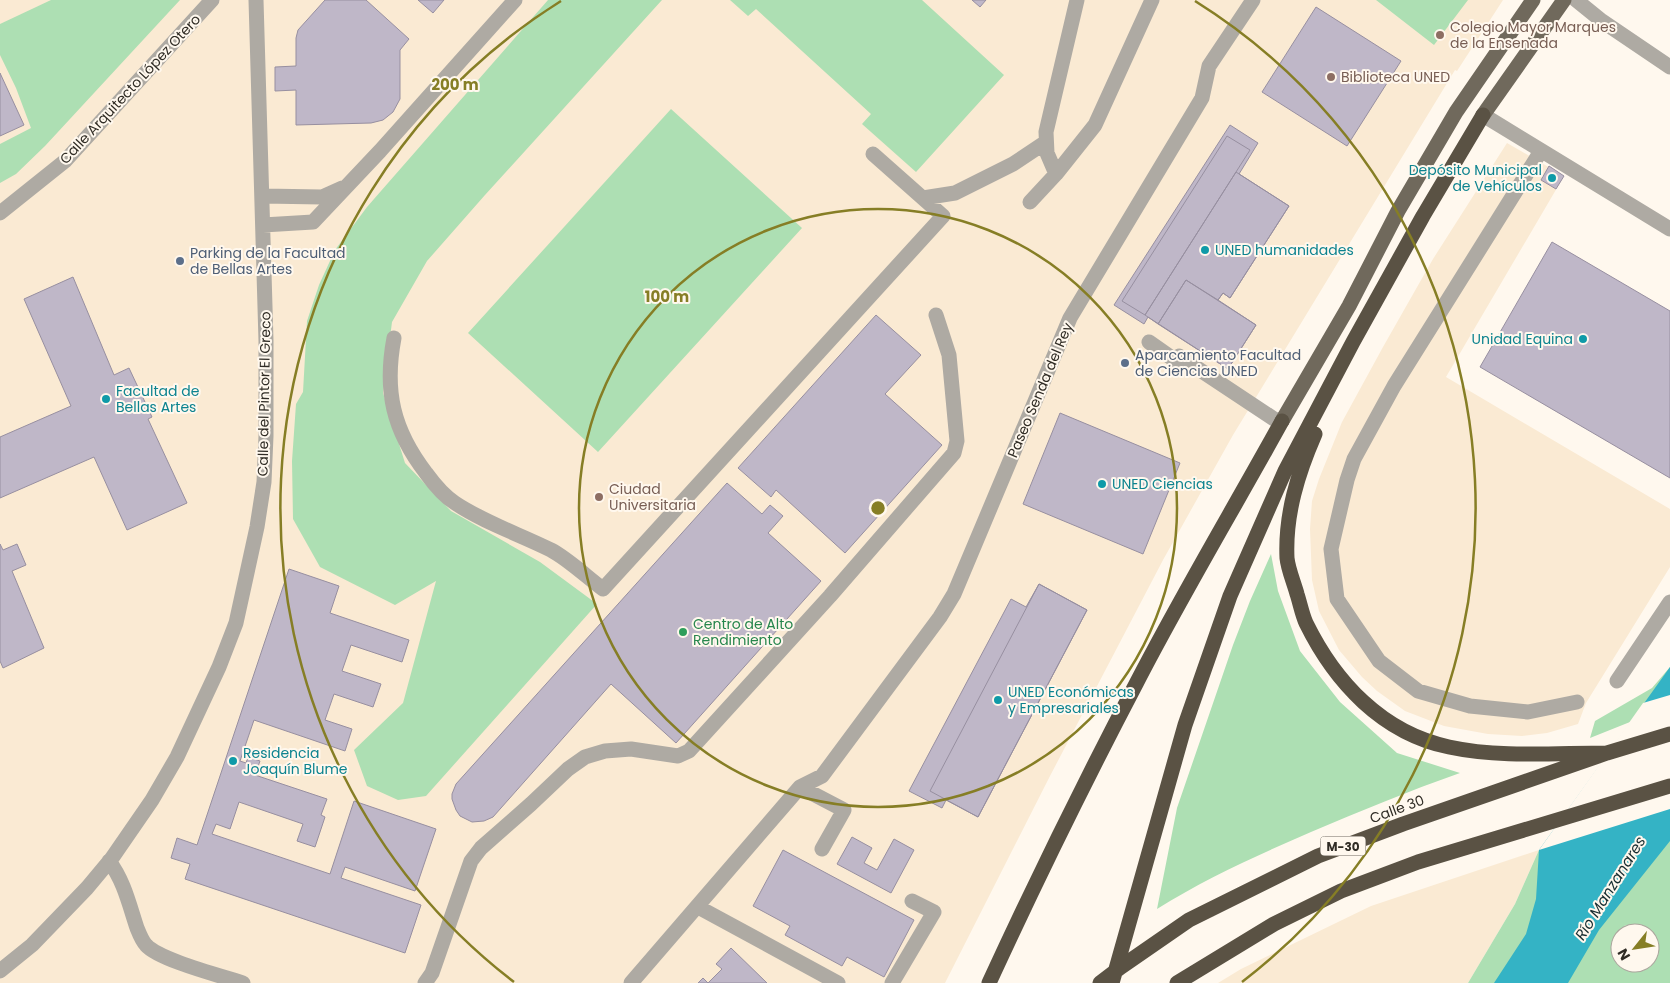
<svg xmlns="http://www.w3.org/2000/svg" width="1670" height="983" font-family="Poppins,sans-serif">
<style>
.built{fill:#faead3}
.green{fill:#addfb3;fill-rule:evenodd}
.water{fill:#34b3c5}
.pier{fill:#fff8ee}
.building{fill:#bfb7c8;stroke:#978fa0}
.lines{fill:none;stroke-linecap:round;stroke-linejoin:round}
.minor{stroke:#aeaaa3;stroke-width:15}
.major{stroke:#70695c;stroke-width:15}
.highway{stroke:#5a5244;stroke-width:15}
.ring{fill:none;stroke:#867e25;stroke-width:2.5}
.education-dot{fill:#8d6e63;stroke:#fff8ee;stroke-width:2}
.culture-dot{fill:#0f9aa8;stroke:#fff8ee;stroke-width:2}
.service-dot{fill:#5c6f8a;stroke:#fff8ee;stroke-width:2}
.leisure-dot{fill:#2e9e5b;stroke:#fff8ee;stroke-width:2}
.labels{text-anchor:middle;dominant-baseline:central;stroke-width:4;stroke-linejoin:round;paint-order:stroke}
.shield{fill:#fff8ee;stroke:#6e6961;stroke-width:1}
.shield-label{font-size:12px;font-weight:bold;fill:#302c25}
.education-label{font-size:14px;fill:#785e54;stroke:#fff8ee;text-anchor:start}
.street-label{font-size:14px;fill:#302c25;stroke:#fff8ee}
.culture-label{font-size:14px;fill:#0d838f;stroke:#fff8ee;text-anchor:start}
.service-label{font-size:14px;fill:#4e5e75;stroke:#fff8ee;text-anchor:start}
.leisure-label{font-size:14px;fill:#27864d;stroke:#fff8ee;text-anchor:start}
.water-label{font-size:15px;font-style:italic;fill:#182d31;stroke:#fff8ee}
.centre{fill:#867e25;stroke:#fff8ee;stroke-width:2.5}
.ring-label{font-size:15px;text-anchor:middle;font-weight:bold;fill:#867e25;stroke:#fff8ee;stroke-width:4;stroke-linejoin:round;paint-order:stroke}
</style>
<rect width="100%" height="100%" fill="#fff8ee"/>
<path class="built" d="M0,0H1503L1457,71L1455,70L1233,435L1163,560L1050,776L945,983H0Z
M1507,143L1564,176L1446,377L1670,509V567L1586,703L1578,724L1547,733L1522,736L1488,734L1444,726L1405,711L1377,691L1362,677L1339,650L1319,611L1312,580L1310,529L1312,501L1319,479L1342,422L1383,347L1433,259Z
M1539,850L1515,904L1468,983H1218L1241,969L1371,906Z"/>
<path class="green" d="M51,0H180L45,146L16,174L0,183V144L31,128L16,88L0,55V24Z
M548,0H662L485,195L427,261L392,322L383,393L405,463L451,511L540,562L597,604L426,796L398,800L367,786L354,750L403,703L436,581L395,605L320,567L293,519L292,461L296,404L303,392L307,321L319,285L335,250L367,207Z
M730,0H922L1004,75L916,172L862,124L871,114L756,9L748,16Z
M1376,0H1468L1434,45Z
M671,109L802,228L598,452L468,333Z
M1271,554L1278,591L1300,651L1340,702L1397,753L1460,773C1409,791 1360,811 1311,832C1258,855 1206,878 1157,909L1177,808L1233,645L1250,601Z
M1670,667V706L1590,738L1595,721L1652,688Z
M1670,809V983H1468L1515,904L1539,850ZM1620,933H1650V963H1620Z"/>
<path class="water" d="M1670,667V841L1599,930L1568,983H1494L1526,934L1536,899L1539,850Z"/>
<path class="pier" d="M1670,695V809L1539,850L1643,703Z"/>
<path class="building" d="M325,0H366L409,39L400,50V99L393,112L383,120L371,123L296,125V90L275,91V67L296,66V38L298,30Z
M418,0H444L433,13Z
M972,0H986L980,7Z
M1316,7L1401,61L1347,146L1262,92Z
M0,73L24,125L0,136Z
M1230,125L1258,143L1239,174L1289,206L1230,298L1223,293L1218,300L1256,325L1228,369L1148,317L1144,324L1114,305Z
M1227,136L1250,150L1145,315L1122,301Z
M1549,166L1564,176L1556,189L1541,180Z
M1236,172L1289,206L1230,298L1223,293L1218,300L1186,280L1158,324L1145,315Z
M1552,242L1670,311V478L1480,367Z
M73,277L114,375L129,368L152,417L148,419L187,503L127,530L94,457L0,498V437L71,406L24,299Z
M1186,280L1256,325L1228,369L1158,324Z
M876,315L921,355L885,394L942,445L845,553L776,490L771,497L738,468Z
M1060,413L1180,463L1143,554L1023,504Z
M727,483L762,514L770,505L783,516L768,533L821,581L676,743L611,684L493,817L484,821L472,822L460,816L456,810L452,799V794L456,784Z
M0,544L3,550L17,544L26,565L12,571L44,648L3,668L0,661Z
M289,569L339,586L330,613L409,640L402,662L351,645L342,671L381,684L373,707L334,694L325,720L352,729L345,751L254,720L240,761L246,763L248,757L260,761L255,775L327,799L321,815L325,817L315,847L297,841L303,824L239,802L230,829L216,824L212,834L330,874L354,801L436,829L415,891L345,867L341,878L421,905L405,953L185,879L190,864L171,858L177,838L197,845Z
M1039,584L1087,610L978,817L946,800L942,808L909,791L1011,599L1026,607Z
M1039,584L1087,610L978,817L930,791Z
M852,837L872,848L864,863L877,870L894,839L914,850L891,893L837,864Z
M783,850L914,920L884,977L847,957L842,966L785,935L790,926L753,906Z
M731,948L767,983H708L722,969L716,964Z
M703,978L708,983H698Z"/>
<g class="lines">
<path class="minor" d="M1576,0L1602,21L1670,67
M1483,115L1670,229
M1541,151L1394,386L1354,459L1347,480L1331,549L1337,599L1379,661L1418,691L1470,706L1528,712L1577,702
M1056,174L1047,153L1046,132L1077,0
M263,196L322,197L342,188
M923,198L955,193L1013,164L1046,142
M1030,202L1056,174L1095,125L1152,0
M0,213L65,161L212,0
M263,225L313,222L380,151L515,0
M394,338C384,391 393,430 426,473C434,484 444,496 455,503C485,523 519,534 551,550C568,559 587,577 603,589L943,216L873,154
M1149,342L1176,361L1179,356L1274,419L1282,421
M1617,681L1670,602
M800,787L844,810L822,849
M109,861C124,881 129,904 137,928C139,933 142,941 146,945C159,960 222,976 243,983
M698,907L838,983
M0,971L32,945L87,888L112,858L152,800L177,757L219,667L236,623L257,527L264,482L266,436V341L256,0
M425,983L432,973L471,861L481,848L531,804L568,769L585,757L605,751L631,749L678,756L689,751L830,596L954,453L957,441L949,355L936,315
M631,983L800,787L822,776L940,617L954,594L1070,318L1202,98L1209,66L1253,0
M892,983L934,912L912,901"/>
<path class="major" d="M1483,115L1564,0
M1282,421L1349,306L1398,211L1456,112L1533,0"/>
<path class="highway" d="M1315,434C1298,473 1285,514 1287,558C1288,569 1294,583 1297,594C1300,603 1302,614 1306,623C1335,682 1382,733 1449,747C1500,758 1555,753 1607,753
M989,983C1036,881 1085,781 1137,682C1183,593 1234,508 1282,421
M1100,983L1121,967L1189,920L1318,856L1403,824L1607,753L1670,734
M1112,983L1185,725L1230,596L1285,471L1353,342L1423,216L1483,115
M1177,983L1274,924L1341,891L1418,862L1670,786"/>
</g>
<g class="ring">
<circle cx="878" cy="508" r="299"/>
<path d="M514 982A598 598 0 0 1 561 1M1195 1A598 598 0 0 1 1242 982"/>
</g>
<g class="education-dot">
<circle cx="1440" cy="35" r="5"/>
<circle cx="1331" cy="77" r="5"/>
<circle cx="599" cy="497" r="5"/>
</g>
<g class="culture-dot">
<circle cx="1552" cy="178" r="5"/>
<circle cx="1205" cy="250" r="5"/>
<circle cx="1583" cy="339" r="5"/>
<circle cx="106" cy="399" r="5"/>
<circle cx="1102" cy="484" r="5"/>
<circle cx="998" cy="700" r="5"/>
<circle cx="233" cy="761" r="5"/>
</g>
<g class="service-dot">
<circle cx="180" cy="261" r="5"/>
<circle cx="1125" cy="363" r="5"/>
</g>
<circle class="leisure-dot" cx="683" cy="632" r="5"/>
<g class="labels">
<rect class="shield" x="1320.5" y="836.5" width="45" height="19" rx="4"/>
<g class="shield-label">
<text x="1343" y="846">M-30</text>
</g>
<g class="education-label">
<text x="1450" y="27">Colegio Mayor Marques<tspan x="1450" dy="16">de la Ensenada</tspan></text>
<text x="1341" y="77">Biblioteca UNED</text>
<text x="609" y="489">Ciudad<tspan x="609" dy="16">Universitaria</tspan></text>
</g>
<g class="street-label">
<text transform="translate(130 89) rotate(-47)">Calle Arquitecto López Otero</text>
<text transform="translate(1040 390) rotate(-67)">Paseo Senda del Rey</text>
<text transform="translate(264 394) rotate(-89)">Calle del Pintor El Greco</text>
<text transform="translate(1397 809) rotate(-20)">Calle 30</text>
</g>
<g class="culture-label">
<text x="1542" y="170" text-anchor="end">Depósito Municipal<tspan x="1542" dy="16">de Vehículos</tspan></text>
<text x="1215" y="250">UNED humanidades</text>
<text x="1573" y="339" text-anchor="end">Unidad Equina</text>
<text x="116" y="391">Facultad de<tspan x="116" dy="16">Bellas Artes</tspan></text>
<text x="1112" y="484">UNED Ciencias</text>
<text x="1008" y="692">UNED Económicas<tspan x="1008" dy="16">y Empresariales</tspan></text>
<text x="243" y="753">Residencia<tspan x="243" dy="16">Joaquín Blume</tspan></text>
</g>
<g class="service-label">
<text x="190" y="253">Parking de la Facultad<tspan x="190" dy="16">de Bellas Artes</tspan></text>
<text x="1135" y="355">Aparcamiento Facultad<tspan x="1135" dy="16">de Ciencias UNED</tspan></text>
</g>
<g class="leisure-label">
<text x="693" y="624">Centro de Alto<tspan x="693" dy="16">Rendimiento</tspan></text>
</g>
<g class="water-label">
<text transform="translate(1610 888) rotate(-58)">Río Manzanares</text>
</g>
</g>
<circle cx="878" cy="508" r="8" class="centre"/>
<g class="ring-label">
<text x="455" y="90">200 m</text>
<text x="667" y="302">100 m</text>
</g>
<g transform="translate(1635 948) rotate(240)"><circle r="24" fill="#fff8ee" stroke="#aca69e"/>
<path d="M0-4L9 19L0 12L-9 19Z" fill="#867e25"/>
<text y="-8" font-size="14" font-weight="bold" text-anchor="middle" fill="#302c25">N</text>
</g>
</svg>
